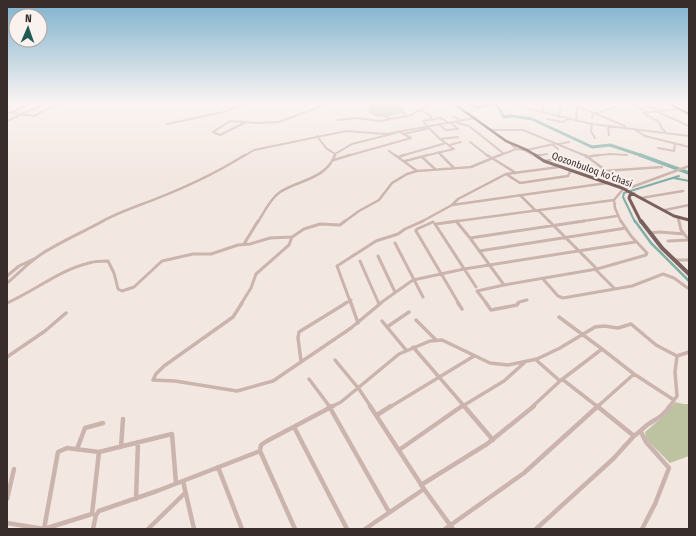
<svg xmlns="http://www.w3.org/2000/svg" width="696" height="536" font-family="'Fira Sans Condensed',sans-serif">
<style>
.green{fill:#bdc2a1}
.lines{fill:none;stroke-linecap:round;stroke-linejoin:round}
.canal-far1{stroke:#80afa8;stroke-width:2}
.canal{stroke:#80afa8;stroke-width:2.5}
.river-far1{stroke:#80afa8;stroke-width:3}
.river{stroke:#80afa8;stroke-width:3.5}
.minor-far4{stroke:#cbb4ad;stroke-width:2}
.minor-far3{stroke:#cbb4ad;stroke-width:2.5}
.minor-far2{stroke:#cbb4ad;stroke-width:3}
.minor-far1{stroke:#cbb4ad;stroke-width:3.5}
.minor{stroke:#cbb4ad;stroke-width:4.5}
.major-far2{stroke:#7b615d;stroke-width:2.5}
.major-far1{stroke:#7b615d;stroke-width:3}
.major{stroke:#7b615d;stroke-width:4}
.labels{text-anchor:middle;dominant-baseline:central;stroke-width:4;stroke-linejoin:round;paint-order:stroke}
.far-street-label{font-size:10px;fill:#392d2b;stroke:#faf2ee}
</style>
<rect width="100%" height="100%" fill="#f3e7e1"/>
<path class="green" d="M372,103H397L403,113C393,115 377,121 369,112V109Z
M675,402L683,404H689V456L670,463L646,439L645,432L665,415Z"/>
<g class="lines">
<path class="canal-far1" d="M674,178L689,181
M635,222L623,197L624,193L679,176"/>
<path class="canal" d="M635,221L651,243L689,281"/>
<path class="river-far1" d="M468,103L477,108L489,104L497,105L504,117L512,116L532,119L592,147L610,145L643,156"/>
<path class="river" d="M640,155L689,173"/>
<path class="minor-far4" d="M302,103L306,106
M374,103L370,110L391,119
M399,103L405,114
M505,103L592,124L689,136
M570,103L625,126
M630,103L647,112
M644,103L659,111
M426,105L444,103
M577,106L586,103
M7,108L19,103
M421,110L431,116L430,119
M656,111L689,126
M7,112L34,116L54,106L64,103
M10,113L32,103
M542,113L544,103
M453,116L461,121
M559,117L561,103
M592,118L593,114L617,107
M547,119L563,122L568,119
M337,120L357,118L380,121L412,115L415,112L428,107L423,103
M7,121L46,103
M576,121L577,107
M244,123L220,135L213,132L230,121L257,123L279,122L330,103
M457,123L469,126L503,153
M167,124L223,112L246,103
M438,124L446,130L458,129L450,122
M592,124L591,131L595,138
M427,126L423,121L441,118L449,123
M608,126L609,135
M634,129L645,136L689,147
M492,130H523L586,156
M665,131L662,129L659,122L643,113L679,109
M404,134L430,128
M317,136L326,148L335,154
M440,139L458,137
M470,142L488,156
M558,144L569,142
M449,145L461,142
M553,145L558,149
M658,148L674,151L675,144
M516,149L524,150L533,155
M527,150L554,144
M389,151L396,156
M438,152L442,156
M244,156L254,150L346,131L386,134L475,118
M334,156L335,154L352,144L396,133
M347,156L411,138L398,131
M401,156L446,143
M424,156L454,149L440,139L427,126
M498,156L516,149L509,142
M536,156L547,154
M591,156L610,154L627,155"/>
<path class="minor-far3" d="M395,155L417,171
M441,155L454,168
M487,155L516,173
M585,155L601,167L621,187
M536,156L540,155
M399,157L404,155
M422,157L435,169
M586,157L599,155
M334,160L350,155
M405,161L428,155
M544,161L557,159
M604,171L662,167
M506,174L520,183L568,176L571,170
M616,182L628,181
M520,195L536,211
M641,198L683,191
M452,205L458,199L506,174L559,167
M665,210L689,205
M539,211L550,222
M678,217L679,222
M101,222C113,215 124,211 137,206C173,193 213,175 245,155
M258,222C264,212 270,199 280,192C299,180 326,179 335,155
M344,222L359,211L379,200L392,183L407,174L417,171L471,167L500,155
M421,222L452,205L607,183
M451,222L614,200
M577,222L617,216
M621,222L615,208L614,200L624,188L632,187L689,166"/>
<path class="minor-far2" d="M456,221L470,238
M549,221L597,269
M584,221L470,238L504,285L597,269L646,255L647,253L631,236L621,221
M679,221L681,230L689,240
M433,222L417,229L416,231L459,304
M435,224L476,287
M436,224L458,221
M650,233L660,232L684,234
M668,241L688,240
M395,243L423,297
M244,244L258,221
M479,251L626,228
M378,256L395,292
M674,260H689
M360,261L379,304
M595,269L614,288
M7,276L19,266L34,259
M543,279L558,296L563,298L632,286L663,274L674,278L689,289
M7,283C19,273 30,261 43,253C62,241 83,232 103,221
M7,303C35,291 59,270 89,263C95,261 102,261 108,261L114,273L118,289L122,291L134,287L162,261L193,254H211L238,245L250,244L270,238L292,237
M241,304L251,288L256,274L289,245L292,237L304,229L320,224L340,225L345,221
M344,304L351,300
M351,304L337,266L376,241L398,234L405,229L423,221
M379,304L413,280L464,269L635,242
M487,304L477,291L504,285
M518,304L519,302L527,300"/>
<path class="minor-far1" d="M242,303L233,317L164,366L156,374L153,380L175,381L237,391L273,381L351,328L381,303
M351,303L358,323
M458,303L462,309
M486,303L491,310L517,305L518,303
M416,320L435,339
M382,321L406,350
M387,327L409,312
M413,347L465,407
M602,349L634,374
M7,357L45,331L66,313
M535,359L560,381
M335,360L359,389L371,407
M301,361L298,338L299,332L346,303
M309,379L330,407
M562,379L598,407
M331,407L341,402L399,354L430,341L442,340L490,363L508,365L537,359L560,348L595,327L604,326L618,328L631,324L656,345L677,356L689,352
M390,407L474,356
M461,407L504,381L524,363
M532,407L560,381L602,349L559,317
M597,407L634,374L674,400
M669,407L677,396L675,372L677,356"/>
<path class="minor" d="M329,406L389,512
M370,406L424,489
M464,406L493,440
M597,406L634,436C639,433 642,429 647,425C656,419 664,416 670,406
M377,415L391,406
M294,427L347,529
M641,432L646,442L669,468L655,504L642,529
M121,447L123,419
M67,448L99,452L92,514L44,529L58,452Z
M77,449L85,428L103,423
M399,450L462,406
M260,451L295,529
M99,452L172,434L176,483
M218,467L242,529
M183,481L194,529
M421,485L487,444L534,406
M7,499L14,469
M136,499L138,442
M7,523L44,529
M93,529L96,515L99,511L157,491L260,451L261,445L267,441L333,406
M148,529L185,493
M365,529L424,489L453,529
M445,529L524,473L598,406
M536,529L613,459L634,436"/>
<path class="major-far2" d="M453,103L506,141L527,150L537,156
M668,103L689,114"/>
<path class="major-far1" d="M535,155L544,161L622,188L674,216L689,220
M634,194L630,195L629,198L641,222"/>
<path class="major" d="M641,221L662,248L689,274"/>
</g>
<linearGradient id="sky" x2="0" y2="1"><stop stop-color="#7eb2ce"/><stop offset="0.58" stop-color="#faf4f2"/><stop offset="1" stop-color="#faf4f2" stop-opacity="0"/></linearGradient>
<rect width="696" height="178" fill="url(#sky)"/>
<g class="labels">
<g class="far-street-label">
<text transform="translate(592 170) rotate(20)">Qozonbuloq koʻchasi</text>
</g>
</g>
<rect width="696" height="536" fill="none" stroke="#392d2b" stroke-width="16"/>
<g transform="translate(28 28) rotate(2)"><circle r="19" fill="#faf2ee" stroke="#ada3a0"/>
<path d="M0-3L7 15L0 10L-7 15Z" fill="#215a52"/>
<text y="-6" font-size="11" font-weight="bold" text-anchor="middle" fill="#392d2b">N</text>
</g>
</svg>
